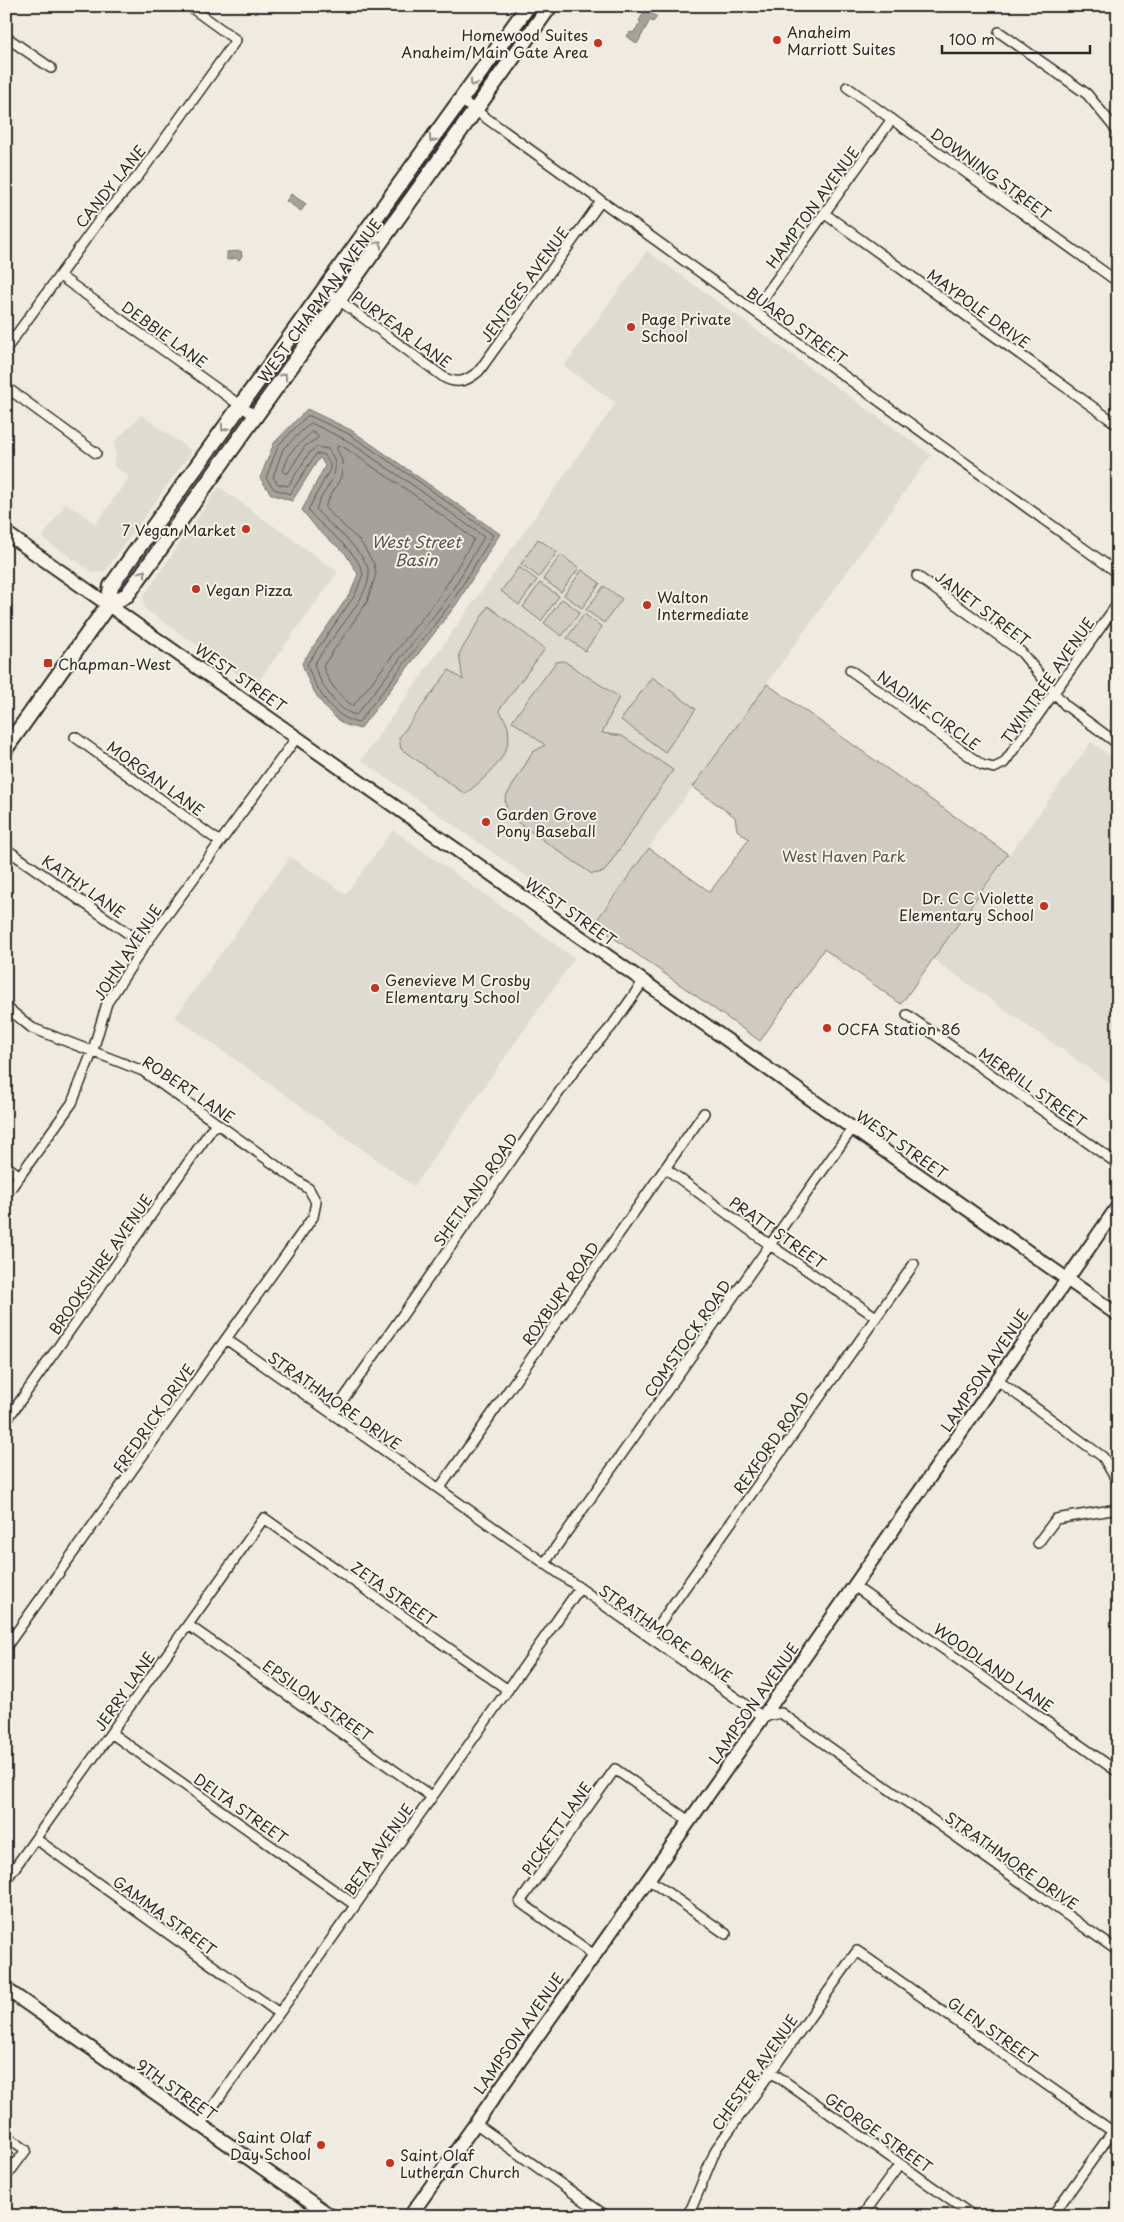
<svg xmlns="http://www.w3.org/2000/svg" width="1124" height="2222" font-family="'Playpen Sans',sans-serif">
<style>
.built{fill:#dedbd1}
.green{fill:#cfcbc2;stroke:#7d7b76}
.water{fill:#a4a29a;stroke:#74726e}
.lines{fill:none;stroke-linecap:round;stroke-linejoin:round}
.shore{stroke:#5b5b57;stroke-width:1}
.street-casing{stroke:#2b2b2b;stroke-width:12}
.secondary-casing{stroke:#2b2b2b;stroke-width:16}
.primary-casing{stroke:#2b2b2b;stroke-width:18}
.street{stroke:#f7f3e8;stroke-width:9}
.secondary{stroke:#f7f3e8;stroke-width:12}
.primary{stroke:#f7f3e8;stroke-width:14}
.oneway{stroke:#918f8a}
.poi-dot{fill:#c8321e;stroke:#f7f3e8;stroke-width:2}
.labels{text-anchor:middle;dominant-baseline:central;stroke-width:4;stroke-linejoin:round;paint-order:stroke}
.poi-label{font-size:15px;fill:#2b2b2b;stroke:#f7f3e8;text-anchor:start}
.street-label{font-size:15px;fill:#2b2b2b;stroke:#f7f3e8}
.park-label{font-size:15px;fill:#545351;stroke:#f7f3e8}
.water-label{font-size:16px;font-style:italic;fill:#555552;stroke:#f7f3e8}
</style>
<rect width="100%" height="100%" fill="#efebe0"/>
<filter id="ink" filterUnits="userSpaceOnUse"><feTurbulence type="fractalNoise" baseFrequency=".02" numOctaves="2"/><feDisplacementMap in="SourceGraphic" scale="10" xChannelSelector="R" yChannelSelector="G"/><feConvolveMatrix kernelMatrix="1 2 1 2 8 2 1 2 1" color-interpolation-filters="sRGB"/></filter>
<g filter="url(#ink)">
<path class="built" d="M647,251L931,455L594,924L361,760L616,403L564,366Z
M141,415L192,451L105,571L94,573L42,538L66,503L96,524L129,477L113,465L116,455L114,443Z
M219,487L338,572L255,686L145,609L143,597Z
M1091,742L1118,761V1089L933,959Z
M393,830L575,958L414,1186L175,1017L290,857L346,894Z"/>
<path class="green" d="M538,539L557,552L539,577L521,564Z
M561,555L579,568L561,592L543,579Z
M519,567L537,580L519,605L501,591Z
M582,570L600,583L582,608L564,595Z
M540,583L559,596L541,621L523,607Z
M604,586L622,599L604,623L586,610Z
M562,599L580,612L562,636L544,623Z
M488,606L545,649L499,710C502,715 507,722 508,728C514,755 484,779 465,794L401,749L399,738L449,670L463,680L459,654Z
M584,614L602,627L585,651L567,638Z
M564,661L619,697L602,733L622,736L673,770L604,872L592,874L507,815L505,798L533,752L545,745L512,721L556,662Z
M652,677L696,709L665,752L621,720Z
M767,684L1008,854L901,1004L824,949L760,1041L594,924L649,848L710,892L749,839L737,830L735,817L693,787Z"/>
<path class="water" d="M646,9L657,17L653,22L650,20L637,44L627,36L630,32L633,33L641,22L639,21Z
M291,194L306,204L301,211L286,201Z
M241,251L242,256L239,260L235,258L227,260V252Z
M307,409L351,430L500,534L456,605L360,729C354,727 346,726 341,722C321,707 309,686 302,663L351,592L358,574L345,553L318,530L302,510L325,466L320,457L292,501L271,494L260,478L274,443Z"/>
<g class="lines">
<path class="shore" d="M307,416H310L349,434L421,483L493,535L452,602L358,723C332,717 315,688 307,664L355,595L363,574C357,549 324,531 308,510L330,469V464L323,454H316L290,494L274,489L266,478L278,446Z
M311,423L346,440L417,488L484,537L447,599L356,715C336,711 320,683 314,665C326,642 370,598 369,573C369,565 359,553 354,547C343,533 327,524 316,509C323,487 347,473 328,449L317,447L310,452L288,486L278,484L273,477L283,449Z
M312,432L318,435V438L305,446L288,473H284L283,471L290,453Z
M338,446H342L413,494L474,539L441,594L353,706C340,697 327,681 323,666L367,602L376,574L374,564L360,541L325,508C333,484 352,476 337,449Z"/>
<defs>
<path id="street" d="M999,32L1087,94L1118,132
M6,37L51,68
M847,87L1118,282
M461,100L1118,573
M825,214L1118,425
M60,276L255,416
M324,289L445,378C459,385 468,380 479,371L601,201
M754,311L892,119
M6,349L101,218L139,175L236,40L189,6
M6,387L96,453
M917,576L1021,652L1065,705L1118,744
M850,670L982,765L994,768L1004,763L1118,603
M75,737L220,842
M6,849L145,945
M6,1007L32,1028L143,1071L309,1189L316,1202L313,1217L6,1647
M907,1015L1118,1164
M6,1166L20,1176
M665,1168L770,1245L876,1317
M6,1195L72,1103L93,1050L107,1003L145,945L297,737
M226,1339L763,1717L781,1713L1118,1951
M997,1380L1103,1457L1118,1483
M333,1414L579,1064L612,1026L643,982
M6,1421L216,1123
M439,1489L704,1113
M1038,1543L1056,1519L1118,1509
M544,1564L852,1129
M854,1586L1118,1772
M188,1625L432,1797
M650,1637L914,1264
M111,1733L355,1905
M36,1839L279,2013
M648,1879L726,1934
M6,1880L264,1518L508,1690
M594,1955L520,1902L615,1769L689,1821
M770,2071L973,2216
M475,2123L606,2216
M200,2125L579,1589
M6,2136L26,2150L6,2177
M686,2216L692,2207L716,2149L857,1951L1112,2131
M862,2216L900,2164
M1052,2216L1118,2124"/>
<path id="secondary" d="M6,533L1118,1315
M6,1989L331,2216
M410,2216L763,1717L1118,1206"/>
<path id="primary" d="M108,605L127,595L550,6
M6,748L108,605L111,586L138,548L528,6"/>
</defs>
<use href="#street" class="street-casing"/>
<use href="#secondary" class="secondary-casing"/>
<use href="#primary" class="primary-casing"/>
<use href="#street" class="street"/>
<use href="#secondary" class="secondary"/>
<use href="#primary" class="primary"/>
</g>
<defs><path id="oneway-chevron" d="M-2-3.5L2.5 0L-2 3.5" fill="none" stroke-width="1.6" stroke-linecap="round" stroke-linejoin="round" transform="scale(1.25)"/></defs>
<g class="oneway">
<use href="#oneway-chevron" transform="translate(473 83) rotate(126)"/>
<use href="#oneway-chevron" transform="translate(432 139) rotate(126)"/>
<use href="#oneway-chevron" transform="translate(379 244) rotate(-54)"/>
<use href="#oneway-chevron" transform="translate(284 376) rotate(-54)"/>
<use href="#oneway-chevron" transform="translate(224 428) rotate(125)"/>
<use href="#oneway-chevron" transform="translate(143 573) rotate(-55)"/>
</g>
</g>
<g class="poi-dot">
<circle cx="777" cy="40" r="5"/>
<circle cx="598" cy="43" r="5"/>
<circle cx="631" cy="327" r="5"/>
<circle cx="246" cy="529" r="5"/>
<circle cx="196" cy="589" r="5"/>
<circle cx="647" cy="605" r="5"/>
<rect x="43" y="658" width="10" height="10" rx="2.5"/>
<circle cx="486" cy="822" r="5"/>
<circle cx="1044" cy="906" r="5"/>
<circle cx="375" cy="988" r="5"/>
<circle cx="827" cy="1028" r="5"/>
<circle cx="321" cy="2145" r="5"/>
<circle cx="390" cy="2163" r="5"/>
</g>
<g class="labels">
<g class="poi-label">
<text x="787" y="31">Anaheim<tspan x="787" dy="17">Marriott Suites</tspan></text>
<text x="588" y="34" text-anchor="end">Homewood Suites<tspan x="588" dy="17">Anaheim/Main Gate Area</tspan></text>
<text x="641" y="318">Page Private<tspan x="641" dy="17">School</tspan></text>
<text x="236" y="529" text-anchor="end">7 Vegan Market</text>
<text x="206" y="589">Vegan Pizza</text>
<text x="657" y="596">Walton<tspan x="657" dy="17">Intermediate</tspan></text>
<text x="58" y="663">Chapman-West</text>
<text x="496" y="813">Garden Grove<tspan x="496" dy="17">Pony Baseball</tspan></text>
<text x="1034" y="897" text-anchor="end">Dr. C C Violette<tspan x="1034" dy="17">Elementary School</tspan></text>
<text x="385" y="979">Genevieve M Crosby<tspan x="385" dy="17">Elementary School</tspan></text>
<text x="837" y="1028">OCFA Station 86</text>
<text x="311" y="2136" text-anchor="end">Saint Olaf<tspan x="311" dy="17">Day School</tspan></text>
<text x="400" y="2154">Saint Olaf<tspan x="400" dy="17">Lutheran Church</tspan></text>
</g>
<g class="street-label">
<text transform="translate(991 173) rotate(36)">DOWNING STREET</text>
<text transform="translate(110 186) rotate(-51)">CANDY LANE</text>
<text transform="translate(812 207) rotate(-54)">HAMPTON AVENUE</text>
<text transform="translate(524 284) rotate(-54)">JENTGES AVENUE</text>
<text transform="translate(319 300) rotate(-54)">WEST CHAPMAN AVENUE</text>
<text transform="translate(979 308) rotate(36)">MAYPOLE DRIVE</text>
<text transform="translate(797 325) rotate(36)">BUARO STREET</text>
<text transform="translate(402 329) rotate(36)">PURYEAR LANE</text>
<text transform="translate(165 334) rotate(36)">DEBBIE LANE</text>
<text transform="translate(983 608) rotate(37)">JANET STREET</text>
<text transform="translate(241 677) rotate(35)">WEST STREET</text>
<text transform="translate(1047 680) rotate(-55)">TWINTREE AVENUE</text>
<text transform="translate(929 710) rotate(36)">NADINE CIRCLE</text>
<text transform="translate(156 778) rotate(36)">MORGAN LANE</text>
<text transform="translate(84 886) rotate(35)">KATHY LANE</text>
<text transform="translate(571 911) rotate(35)">WEST STREET</text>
<text transform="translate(127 952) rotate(-57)">JOHN AVENUE</text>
<text transform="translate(1033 1087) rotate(35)">MERRILL STREET</text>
<text transform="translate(189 1089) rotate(34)">ROBERT LANE</text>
<text transform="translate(902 1144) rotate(35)">WEST STREET</text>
<text transform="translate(475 1189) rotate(-55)">SHETLAND ROAD</text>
<text transform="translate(778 1232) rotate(35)">PRATT STREET</text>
<text transform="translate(100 1264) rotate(-55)">BROOKSHIRE AVENUE</text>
<text transform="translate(560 1293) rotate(-55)">ROXBURY ROAD</text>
<text transform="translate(687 1338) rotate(-55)">COMSTOCK ROAD</text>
<text transform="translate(984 1370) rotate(-56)">LAMPSON AVENUE</text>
<text transform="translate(335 1400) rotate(35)">STRATHMORE DRIVE</text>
<text transform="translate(153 1418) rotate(-55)">FREDRICK DRIVE</text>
<text transform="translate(771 1442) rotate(-55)">REXFORD ROAD</text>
<text transform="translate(394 1593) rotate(35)">ZETA STREET</text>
<text transform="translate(666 1633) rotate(35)">STRATHMORE DRIVE</text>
<text transform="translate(994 1667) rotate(35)">WOODLAND LANE</text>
<text transform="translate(124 1691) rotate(-55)">JERRY LANE</text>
<text transform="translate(318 1700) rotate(35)">EPSILON STREET</text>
<text transform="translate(753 1703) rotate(-55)">LAMPSON AVENUE</text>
<text transform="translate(241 1808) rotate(35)">DELTA STREET</text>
<text transform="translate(556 1828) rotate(-55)">PICKETT LANE</text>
<text transform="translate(378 1849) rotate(-55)">BETA AVENUE</text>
<text transform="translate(1012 1860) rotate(35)">STRATHMORE DRIVE</text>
<text transform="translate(165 1915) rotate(36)">GAMMA STREET</text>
<text transform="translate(993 2030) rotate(35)">GLEN STREET</text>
<text transform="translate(518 2033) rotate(-55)">LAMPSON AVENUE</text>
<text transform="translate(754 2072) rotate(-55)">CHESTER AVENUE</text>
<text transform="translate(177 2089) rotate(35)">9TH STREET</text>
<text transform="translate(879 2132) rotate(35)">GEORGE STREET</text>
</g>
<g class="park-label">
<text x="844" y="855">West Haven Park</text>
</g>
<g class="water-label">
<text x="416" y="541">West Street<tspan x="416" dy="18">Basin</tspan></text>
</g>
</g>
<rect width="1124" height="2222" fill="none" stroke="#f7f3e8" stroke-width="25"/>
<rect x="12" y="12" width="1099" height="2197" fill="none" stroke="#2b2b2b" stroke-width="2" filter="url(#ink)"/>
<path d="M942 45v8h148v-8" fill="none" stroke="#2b2b2b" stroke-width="2.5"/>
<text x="949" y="45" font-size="15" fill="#2b2b2b" stroke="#f7f3e8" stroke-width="4" paint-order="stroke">100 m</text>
</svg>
